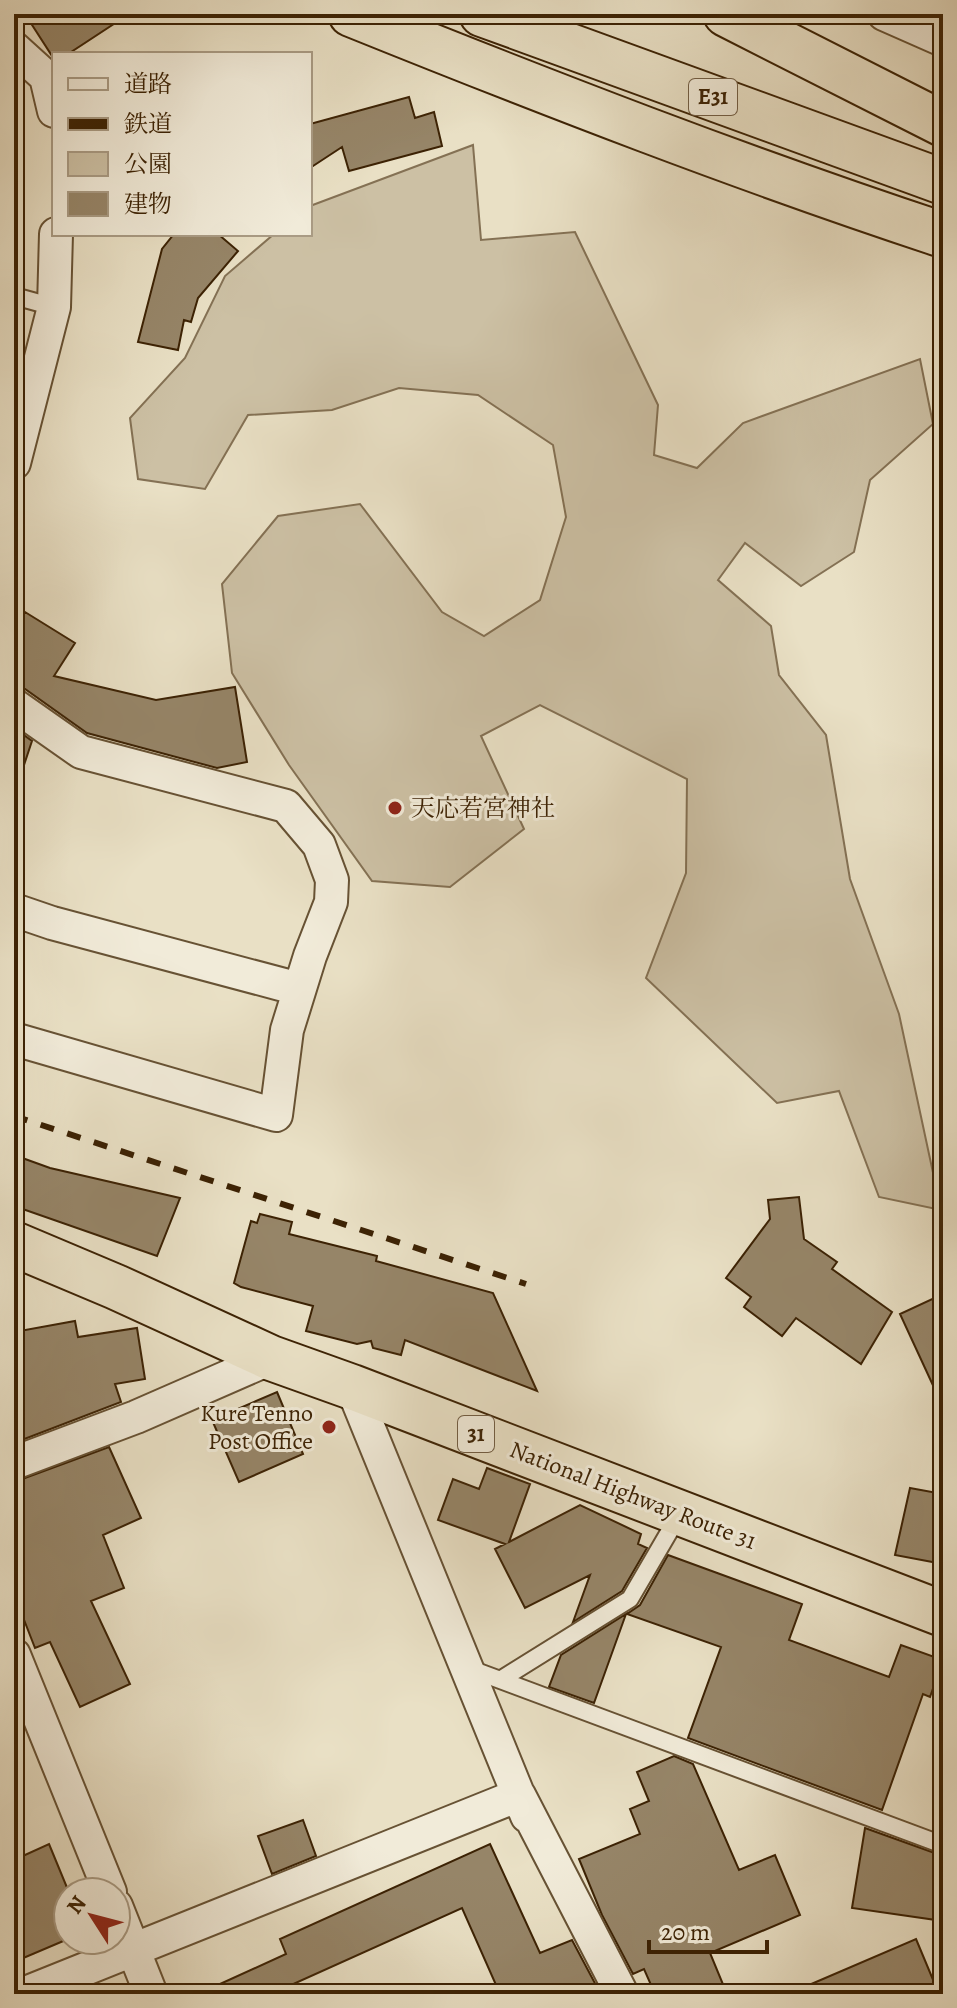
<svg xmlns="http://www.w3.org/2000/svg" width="957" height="2008" font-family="Alegreya,'Noto Serif JP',serif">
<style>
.green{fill:#ccc0a4;stroke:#847154;stroke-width:2}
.building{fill:#968568;stroke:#3c2204;stroke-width:2}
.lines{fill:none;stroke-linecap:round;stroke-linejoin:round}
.service-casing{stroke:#675234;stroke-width:20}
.minor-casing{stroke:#675234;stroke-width:36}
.trunk-casing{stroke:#3c2204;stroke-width:48}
.motorway-casing{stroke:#3c2204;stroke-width:48}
.service{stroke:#f1ebd9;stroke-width:16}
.minor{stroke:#f1ebd9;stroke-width:32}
.trunk{stroke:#e9e0c5;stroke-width:44}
.motorway{stroke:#e9e0c5;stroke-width:44}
.rail{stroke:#3c2204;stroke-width:6;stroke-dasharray:14 14;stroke-linecap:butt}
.poi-dot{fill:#8f2418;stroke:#f1ebd9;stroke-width:3}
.labels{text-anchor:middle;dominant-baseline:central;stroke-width:6;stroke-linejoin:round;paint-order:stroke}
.shield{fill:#f1ebd9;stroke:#725e44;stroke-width:2}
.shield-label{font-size:22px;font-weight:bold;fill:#3c2204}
.poi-label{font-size:24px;fill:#3c2204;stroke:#f1ebd9;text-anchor:start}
.street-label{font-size:24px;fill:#3c2204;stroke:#f1ebd9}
</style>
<rect width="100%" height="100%" fill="#e9e0c5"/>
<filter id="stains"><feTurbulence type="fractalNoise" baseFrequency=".0025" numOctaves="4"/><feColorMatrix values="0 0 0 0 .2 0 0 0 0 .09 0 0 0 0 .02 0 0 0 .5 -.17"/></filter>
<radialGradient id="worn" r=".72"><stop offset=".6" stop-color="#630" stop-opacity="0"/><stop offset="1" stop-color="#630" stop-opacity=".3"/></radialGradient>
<path class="green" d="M473,145L481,240L575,232L658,405L654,455L697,468L743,423L920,359L933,424L870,480L854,552L801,586L745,543L718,580L771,626L779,675L826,735L850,879L899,1014L941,1210L879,1197L839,1091L777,1103L646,978L686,873L687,779L540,705L481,736L524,829L450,887L372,881L289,765L232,673L222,584L278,516L360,504L442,612L484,636L540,600L566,517L553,445L478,395L399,388L332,410L248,415L205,489L138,479L130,418L185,358L225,276L274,234H310V206Z"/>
<path class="building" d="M25,14H129L68,54H54V59Z
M409,97L415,118L434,112L442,146L349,171L342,147L310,168V124Z
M174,234H218L238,251L198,298L191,322L184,320L178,350L138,342L162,249Z
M25,612L75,643L54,676L156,700L235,687L247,762L217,768L87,733L25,689L14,686V629Z
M14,728L32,741L19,780L14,779Z
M14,1155L50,1168L180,1198L157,1256L14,1206Z
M799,1197L804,1239L837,1262L832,1269L892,1312L861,1364L796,1318L782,1336L744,1307L751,1297L726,1278L770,1219L768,1200Z
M260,1214L292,1222L289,1234L377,1256L376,1261L493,1293L537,1391L405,1340L401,1355L373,1348L371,1341L357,1344L306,1331L313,1306L241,1287L234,1283L251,1221L257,1223Z
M943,1294V1407L900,1314Z
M75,1321L78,1337L137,1328L145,1379L115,1384L121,1402L14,1443V1332Z
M277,1392L303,1454L239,1482L212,1420Z
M109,1447L141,1518L103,1535L124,1588L91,1601L130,1684L80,1707L50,1642L35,1648L14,1594V1482Z
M487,1468L530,1484L509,1542L580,1505L641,1534L638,1544L647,1548L622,1591L573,1622L590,1575L525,1608L495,1549L505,1544L438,1520L453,1479L479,1489Z
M910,1488L943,1494V1564L895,1555Z
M668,1555L802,1604L789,1640L889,1677L901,1645L943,1660L930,1697L923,1694L882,1810L688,1738L721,1647L627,1614L640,1605Z
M626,1614L594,1703L549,1687L561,1655Z
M674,1756L693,1764L739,1870L775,1855L800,1915L710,1953L727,1994H655L644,1969L633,1974L602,1915L579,1859L640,1834L630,1809L649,1801L637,1772Z
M303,1820L316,1856L272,1874L258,1836Z
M865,1828L943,1856V1921L852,1908Z
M49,1844L68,1890V1939L14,1962V1860Z
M490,1844L540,1953L572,1940L598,1989L586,1994H500L462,1908L291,1985L295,1994H198L286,1954L280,1939Z
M916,1939L939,1994H788Z"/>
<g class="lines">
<defs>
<path id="service" d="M14,296L54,307
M468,1668L943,1845
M500,1680L630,1599L679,1515"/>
<path id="minor" d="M884,14L943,40
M14,48L46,77L54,111
M14,463L54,307L56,234
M14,705L81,752L286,806L319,845L332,880L331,902L310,956L287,1030L276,1115L14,1039
M14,910L52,923L299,989
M352,1387L527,1816
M14,1463L136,1417L271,1358
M14,1655L110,1892
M116,1906L151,1994
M23,1994L519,1795L622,1994"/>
<path id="trunk" d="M14,1244L116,1287L271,1358L352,1387L943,1614"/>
<path id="motorway" d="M351,14C547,93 743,169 943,235
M482,14L943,182
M726,14L943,124"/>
</defs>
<use href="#service" class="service-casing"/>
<use href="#minor" class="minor-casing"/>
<use href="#trunk" class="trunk-casing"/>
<use href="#motorway" class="motorway-casing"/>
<use href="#service" class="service"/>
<use href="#minor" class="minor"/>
<use href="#trunk" class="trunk"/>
<use href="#motorway" class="motorway"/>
<path class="rail" d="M14,1116L526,1284"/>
</g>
<g class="poi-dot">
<circle cx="395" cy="808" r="8"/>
<circle cx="329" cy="1427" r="8"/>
</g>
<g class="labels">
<g class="shield">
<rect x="689" y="79" width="48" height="36" rx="6"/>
<rect x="458" y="1416" width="36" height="36" rx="6"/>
</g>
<g class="shield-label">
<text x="713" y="97">E31</text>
<text x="476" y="1434">31</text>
</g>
<g class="poi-label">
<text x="411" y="808">天応若宮神社</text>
<text x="313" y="1413" text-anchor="end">Kure Tenno<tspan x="313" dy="28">Post Office</tspan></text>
</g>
<g class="street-label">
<text transform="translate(633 1495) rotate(21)">National Highway Route 31</text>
</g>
</g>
<rect width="957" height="2008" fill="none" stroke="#e9e0c5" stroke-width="48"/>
<rect x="16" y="16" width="925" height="1976" fill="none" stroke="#3c2204" stroke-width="4"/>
<rect x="24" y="24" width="909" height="1960" fill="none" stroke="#3c2204" stroke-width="2"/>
<rect x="52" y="52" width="260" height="184" fill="#f1ebd9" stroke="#a99b84" stroke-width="2"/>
<rect x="68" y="78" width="40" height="12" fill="#f1ebd9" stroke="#a99b84" stroke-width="2"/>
<text x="124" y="92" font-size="24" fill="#3c2204">道路</text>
<rect x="68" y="118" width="40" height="12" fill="#3c2204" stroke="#a99b84" stroke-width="2"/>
<text x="124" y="132" font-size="24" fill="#3c2204">鉄道</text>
<rect x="68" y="152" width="40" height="24" fill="#ccc0a4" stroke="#a99b84" stroke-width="2"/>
<text x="124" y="172" font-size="24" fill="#3c2204">公園</text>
<rect x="68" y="192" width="40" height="24" fill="#968568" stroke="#a99b84" stroke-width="2"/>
<text x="124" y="212" font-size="24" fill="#3c2204">建物</text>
<g transform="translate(92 1916) rotate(306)"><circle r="38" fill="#f1ebd9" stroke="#a99b84" stroke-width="2"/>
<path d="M0-6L14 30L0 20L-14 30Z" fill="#8f2418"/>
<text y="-12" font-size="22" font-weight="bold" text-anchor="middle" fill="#3c2204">N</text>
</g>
<path d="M649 1940v12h118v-12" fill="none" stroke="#3c2204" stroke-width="4"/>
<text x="661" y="1940" font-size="24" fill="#3c2204" stroke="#f1ebd9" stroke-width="6" paint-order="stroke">20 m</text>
<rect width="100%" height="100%" filter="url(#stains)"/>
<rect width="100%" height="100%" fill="url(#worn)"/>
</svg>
